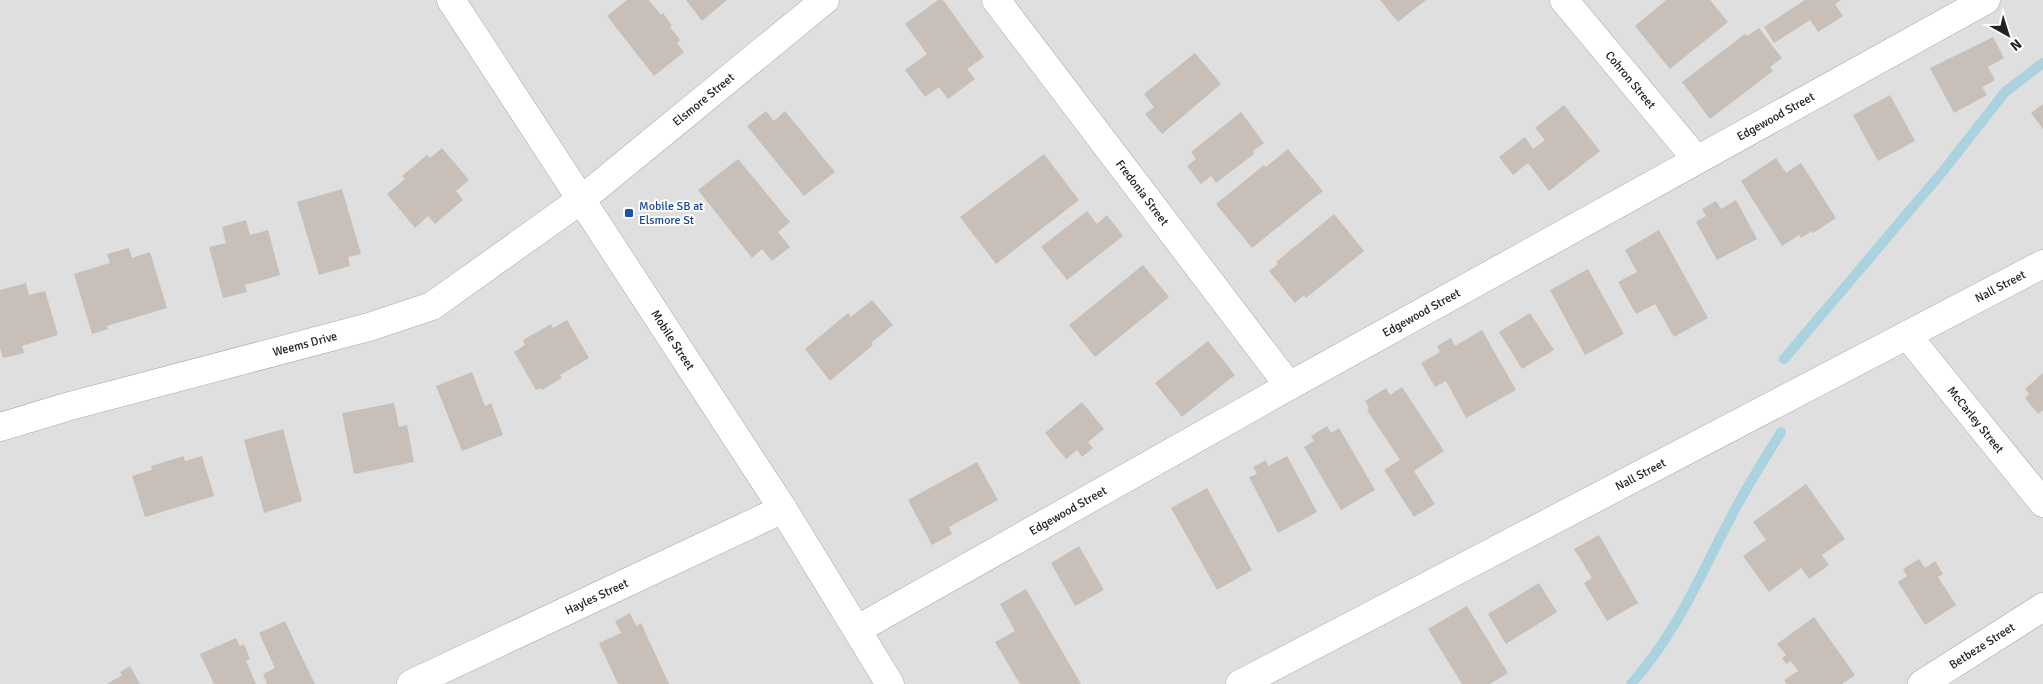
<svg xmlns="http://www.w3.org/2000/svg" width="2043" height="684" font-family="Signika,sans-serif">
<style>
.residential{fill:#e0dfdf}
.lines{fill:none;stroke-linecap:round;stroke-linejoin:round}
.stream{stroke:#aad3df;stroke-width:10}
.building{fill:#c7bfb8}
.minor-casing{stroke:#a9a9a9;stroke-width:29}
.tertiary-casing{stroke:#a9a9a9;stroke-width:29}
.minor{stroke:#fff;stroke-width:28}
.tertiary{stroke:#fff;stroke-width:28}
.transit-dot{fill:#1a4fb4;stroke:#fff;stroke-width:2}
.labels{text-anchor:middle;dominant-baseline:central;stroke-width:4;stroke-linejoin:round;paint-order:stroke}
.street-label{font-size:12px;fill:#222;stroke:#fff}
.transit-label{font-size:12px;fill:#164399;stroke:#fff;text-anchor:start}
</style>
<rect width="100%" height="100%" fill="#f2efe9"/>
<path class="residential" d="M0,0H2043V684H0Z"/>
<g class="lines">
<path class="stream" d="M1784,359L1944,170L2005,92L2043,63
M1631,684C1676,634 1700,576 1731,517C1746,488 1764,460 1781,432"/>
</g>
<path class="building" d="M627,0H649L661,15L663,13L672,26L670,27L680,40L677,43L684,52L654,76L607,16Z
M686,0H727L702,21Z
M938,0H943L984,57L967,69L975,79L948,99L939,87L925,97L905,70L927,54L905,24Z
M1380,0H1426L1398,22Z
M1666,0H1710L1728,22L1670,69L1635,26Z
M1805,0H1841L1835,4L1843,16L1818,32L1810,20L1774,43L1764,27Z
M1759,28L1782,58L1770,67L1773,71L1710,119L1682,82L1745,34L1747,36Z
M1993,37L2004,58L1988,67L1995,80L1982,87L1987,95L1954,113L1930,68Z
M1195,53L1221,84L1162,134L1145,114L1154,107L1144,94Z
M1890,95L1915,141L1878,161L1853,115Z
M2043,104V129L2031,113Z
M1564,105L1600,151L1549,191L1528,163L1513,175L1499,157L1525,137L1533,149L1545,140L1535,128Z
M766,111L774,121L785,111L835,172L804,196L747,126Z
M1241,112L1264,143L1253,151L1254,154L1216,183L1211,176L1201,184L1187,166L1196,159L1191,152Z
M442,148L469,180L456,191L463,200L435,224L428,216L415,228L387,194L405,179L402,176L427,155L430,158Z
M1288,149L1323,191L1252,248L1216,204L1264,165L1266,167Z
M1044,154L1079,200L996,264L960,217Z
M1776,158L1786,173L1801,163L1836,218L1813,233L1812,231L1801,238L1799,235L1782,246L1741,181Z
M738,159L790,222L778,232L790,247L772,261L762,249L752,258L698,190Z
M342,189L361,254L348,257L350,266L319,275L297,202Z
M1736,200L1757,239L1717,260L1696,222L1706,216L1702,209L1716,201L1721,209Z
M1087,211L1097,224L1107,215L1123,236L1067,280L1041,247Z
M1334,214L1364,251L1306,298L1304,295L1295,303L1269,271L1278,264L1276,262Z
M246,220L250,235L268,230L280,275L245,285L247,292L223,298L209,247L226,243L222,227Z
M1659,230L1708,318L1674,337L1655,304L1636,314L1618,282L1637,272L1625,250Z
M129,248L132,258L150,252L167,308L107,326L108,329L92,334L74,274L110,263L107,254Z
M1143,265L1169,297L1095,357L1069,325Z
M1588,269L1624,334L1585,355L1550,290Z
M26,283L29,295L45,291L58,335L22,346L24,353L3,358L0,348V290Z
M872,300L893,325L871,343L873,345L830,381L805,349L848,313L851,317Z
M1530,313L1554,350L1522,369L1499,332Z
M567,320L589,358L560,375L562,378L542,390L540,388L536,390L514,352L525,345L523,340L551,324L553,328Z
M1482,330L1516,390L1466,418L1446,381L1435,387L1421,363L1440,352L1437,346L1451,338L1455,346Z
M1208,341L1235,375L1182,417L1155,383Z
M472,372L485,406L491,403L503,435L462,451L436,386Z
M2043,373V410L2038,414L2025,398L2029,394L2025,389Z
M1402,387L1444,451L1414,471L1435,504L1414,517L1384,470L1400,460L1367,410L1369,408L1365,401L1386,388L1390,395Z
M1082,402L1104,429L1088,442L1093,448L1082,457L1077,450L1066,459L1045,433Z
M394,403L399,427L407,425L414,462L354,474L342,413Z
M1327,426L1331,433L1339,428L1375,490L1341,510L1304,447L1314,441L1311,436Z
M283,429L302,501L264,513L244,440Z
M184,456L185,461L202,456L214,496L145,517L132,476L152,470L151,466Z
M1287,456L1317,512L1278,533L1249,477L1257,474L1253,467L1266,460L1268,466Z
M977,462L998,500L949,527L952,534L932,545L908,500Z
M1806,484L1845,539L1822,555L1829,565L1809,579L1801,568L1769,592L1743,556L1766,540L1753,522Z
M1207,488L1252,570L1217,590L1171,508Z
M1599,535L1638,603L1607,621L1584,583L1592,578L1574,549Z
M1079,546L1104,590L1075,606L1051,563Z
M1919,559L1925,568L1935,561L1943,574L1938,577L1956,605L1925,625L1898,582L1907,576L1903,569Z
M1539,583L1557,612L1506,644L1488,614Z
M1026,589L1081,684H1020L995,642L1015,631L1000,604Z
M1467,606L1508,673L1490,684H1462L1428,629Z
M630,613L636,626L641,623L669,684H618L599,643L621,633L615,621Z
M1814,617L1855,675L1842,684H1787L1784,680L1798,671L1791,661L1786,664L1782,658L1786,655L1777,644Z
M285,621L296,645L315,684H267L263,674L275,668L259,633Z
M236,638L240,646L244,644L250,659L246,661L256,684H214L200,654Z
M130,666L140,684H107L122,675L120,672Z"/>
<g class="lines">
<defs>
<g id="minor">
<path id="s1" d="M996,0L1289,386"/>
<path id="s2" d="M1564,0L1697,160"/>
<path id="s3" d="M1907,335L2043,503"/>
<path id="s4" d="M0,427L70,406L369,327L432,306L582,199L825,0"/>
<path id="s5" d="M858,629L1289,386L1986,0"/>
<path id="s6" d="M411,684L783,509"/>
<path id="s7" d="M1240,684L2043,264"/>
<path id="s8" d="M1922,684L2043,607"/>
</g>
<g id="tertiary">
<path id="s9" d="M451,0L783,509L890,684"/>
</g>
</defs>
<use href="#minor" class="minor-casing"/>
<use href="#tertiary" class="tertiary-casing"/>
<use href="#minor" class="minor"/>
<use href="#tertiary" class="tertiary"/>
</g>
<rect class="transit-dot" x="624" y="208" width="10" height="10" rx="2.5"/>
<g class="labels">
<g class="street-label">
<text stroke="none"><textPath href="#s2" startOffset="104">Cohron Street</textPath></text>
<text stroke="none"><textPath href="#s4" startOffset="790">Elsmore Street</textPath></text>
<text stroke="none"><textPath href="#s5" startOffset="1051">Edgewood Street</textPath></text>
<text stroke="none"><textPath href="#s1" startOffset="242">Fredonia Street</textPath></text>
<text stroke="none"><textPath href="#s7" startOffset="858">Nall Street</textPath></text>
<text stroke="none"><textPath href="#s5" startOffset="646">Edgewood Street</textPath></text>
<text stroke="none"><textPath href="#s9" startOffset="406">Mobile Street</textPath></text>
<text stroke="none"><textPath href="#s4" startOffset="316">Weems Drive</textPath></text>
<text stroke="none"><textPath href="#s3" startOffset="109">McCarley Street</textPath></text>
<text stroke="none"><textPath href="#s7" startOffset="452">Nall Street</textPath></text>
<text stroke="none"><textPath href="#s5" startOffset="241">Edgewood Street</textPath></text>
<text stroke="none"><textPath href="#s6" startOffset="205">Hayles Street</textPath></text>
<text stroke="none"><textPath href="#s8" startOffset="71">Betbeze Street</textPath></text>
</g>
<g class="transit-label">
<text x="639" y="206">Mobile SB at<tspan x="639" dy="14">Elsmore St</tspan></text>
</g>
</g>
<g transform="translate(2008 35) rotate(141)" stroke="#ffffff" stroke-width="4" paint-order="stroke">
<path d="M0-4L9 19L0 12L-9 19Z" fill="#222222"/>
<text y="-8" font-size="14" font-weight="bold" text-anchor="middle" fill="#222222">N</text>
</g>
</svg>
